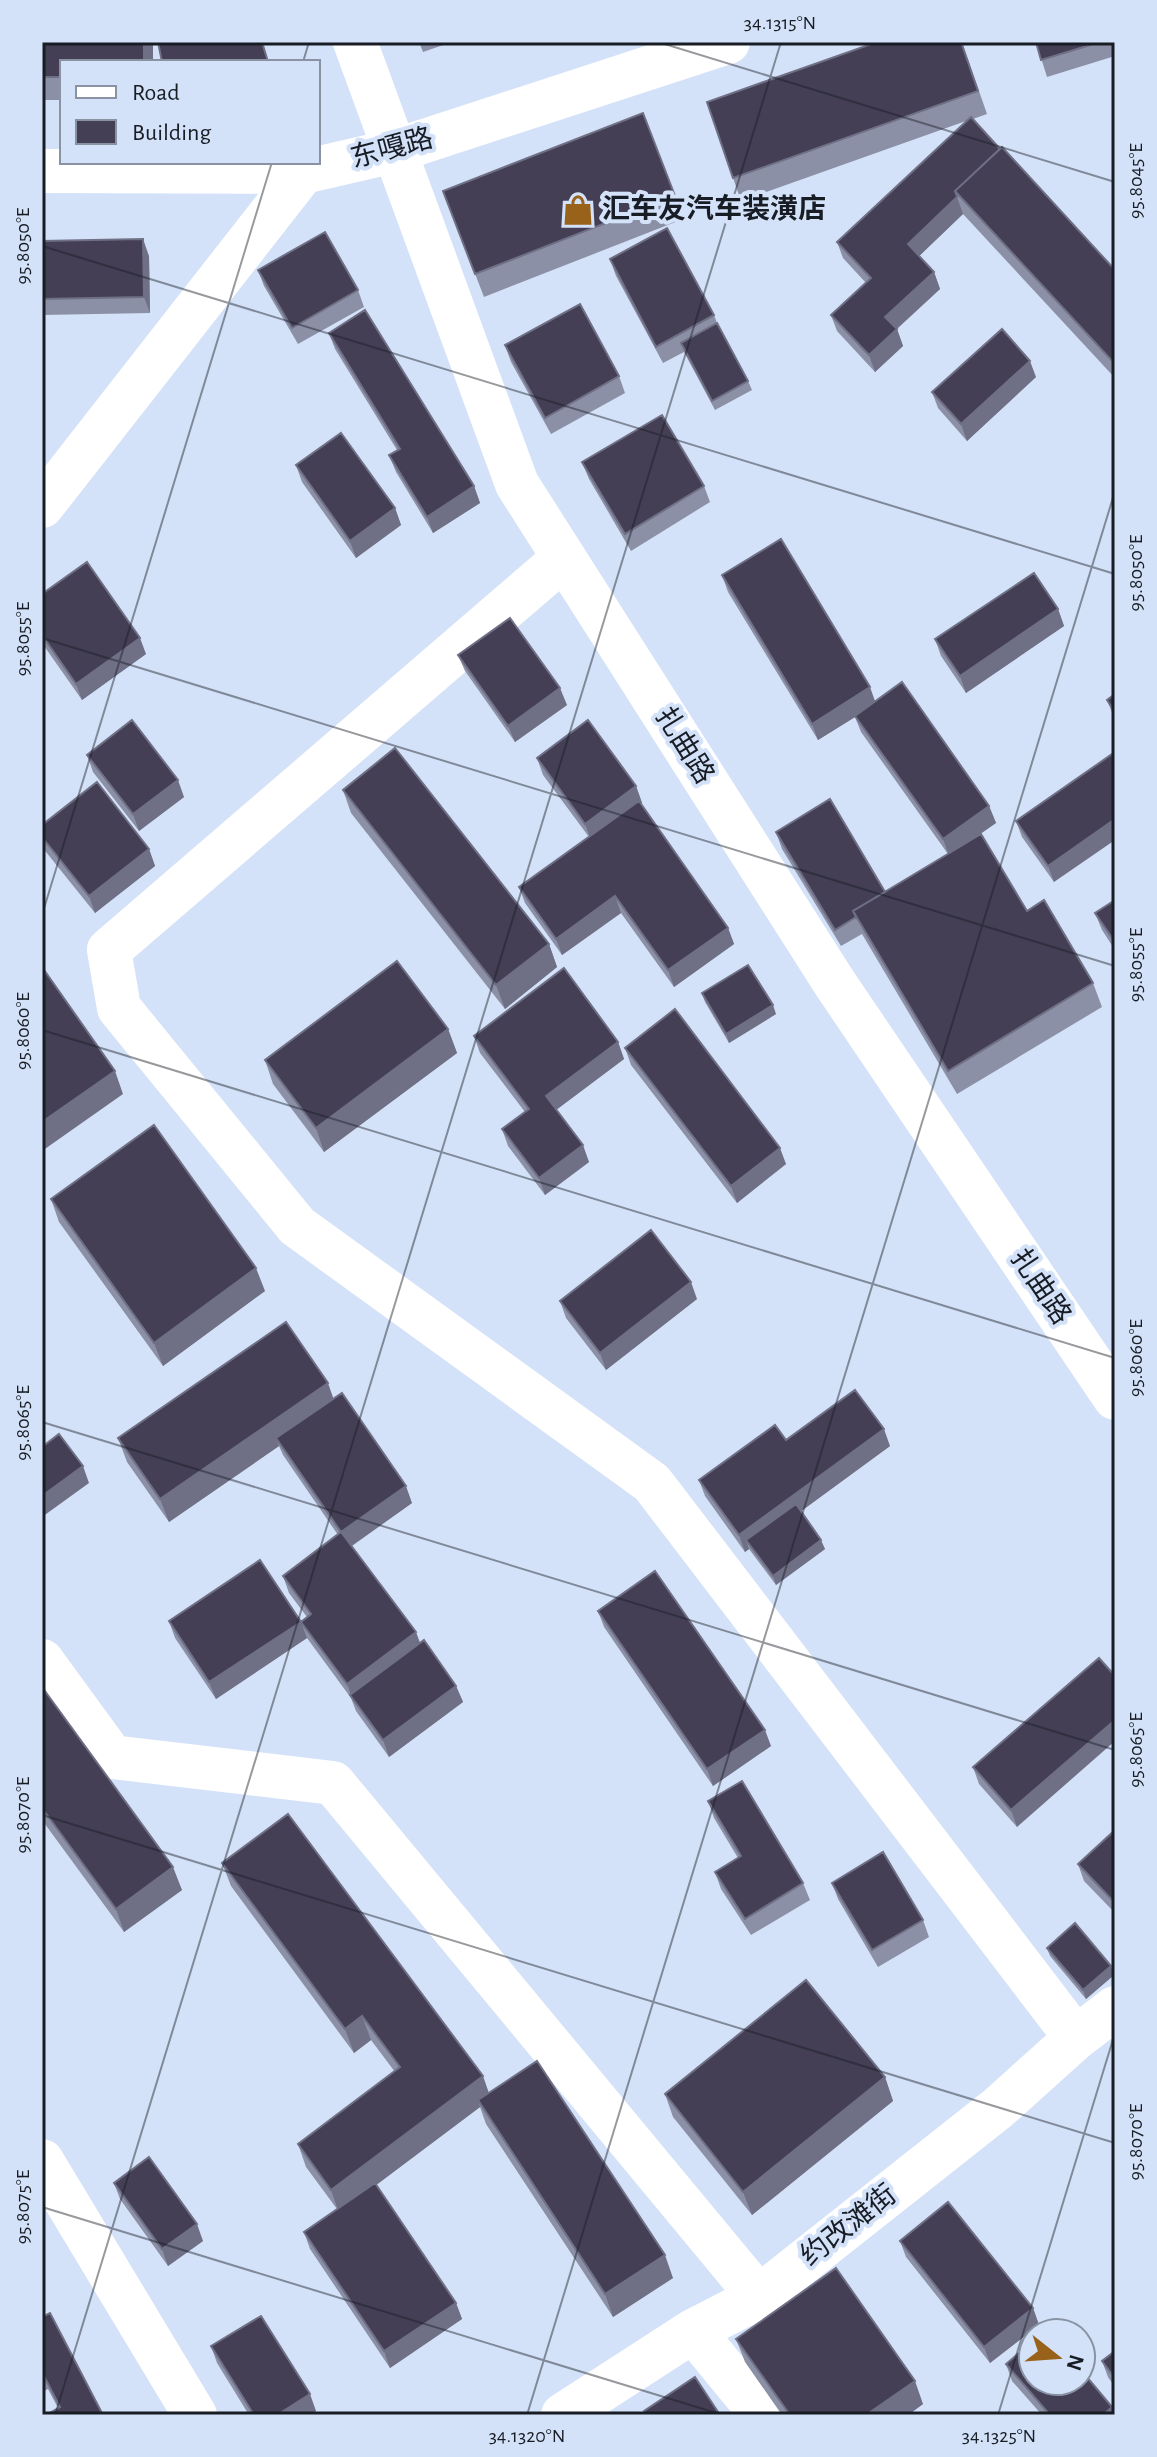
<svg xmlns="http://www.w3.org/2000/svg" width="1157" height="2457" font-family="'Alegreya Sans','Noto Sans SC',sans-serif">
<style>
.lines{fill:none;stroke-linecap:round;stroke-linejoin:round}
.minor{stroke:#fff;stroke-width:44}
.tertiary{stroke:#fff;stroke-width:44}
.wall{fill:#8c90a6}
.shaded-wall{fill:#6f7086}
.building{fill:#443f54;stroke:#6f7086;stroke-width:2}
.ticks{fill:none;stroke:#181d25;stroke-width:2;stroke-opacity:0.45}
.labels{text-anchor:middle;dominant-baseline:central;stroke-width:8;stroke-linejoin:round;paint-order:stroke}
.street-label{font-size:28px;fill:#181d25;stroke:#d4e2f9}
.poi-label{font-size:28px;font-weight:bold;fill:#181d25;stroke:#d4e2f9;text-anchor:start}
.neatline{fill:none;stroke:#181d25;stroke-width:3}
.ticks-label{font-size:20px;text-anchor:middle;fill:#181d25}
</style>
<rect width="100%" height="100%" fill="#d4e2f9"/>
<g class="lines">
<path class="minor" d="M355,42L517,484L834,982L1115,1398
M42,506L303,172
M564,558L109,950L119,1008L297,1226L652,1483L1076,2038
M42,1661L112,1757L333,1783L759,2297
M42,2161L195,2415
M693,2331L762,2415
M563,2415L693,2331L759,2297L998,2108L1076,2038L1115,2008"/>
<path class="tertiary" d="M42,171L303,172L394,151L728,42"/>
</g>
<path class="wall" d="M42,42H153V62H62V100H42Z
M419,42H452L423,52Z
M962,42L987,114L973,119L1115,270V378L963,214L919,256L934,272L940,289L897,329L903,346L875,372L837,331L831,315L866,283L843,258L837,242L966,121L741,201L707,102Z
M1036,42H1115V56L1047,77Z
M643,113L683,219L484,297L452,214Z
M42,236L43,241L149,256L150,313L42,315Z
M610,259L714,315L717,323L748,381L752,390L715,410L684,352L663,363L616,276Z
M258,270L358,290L364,307L298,344L264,286Z
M329,333L474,486L480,503L433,533L396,472L389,455L397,450L335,349Z
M505,345L619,376L625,393L551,434L511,362Z
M1036,377L967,441L938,408L932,392Z
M582,462L704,486L710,502L631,551L589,479Z
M296,465L395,508L401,525L356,558L302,482Z
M722,575L875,701L989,806L996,823L970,840L1027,911L1093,983L1102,1007L957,1094L862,934L841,946L782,849L776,832L885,892L948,854L861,732L855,717L818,740L728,592Z
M42,594L146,654L82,700L42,643Z
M1058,609L1064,626L966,693L941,656L935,639Z
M458,655L567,705L515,742L465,671Z
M1115,694V720L1107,700Z
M1115,752L1054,882L1022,837L1016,821Z
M87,755L184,797L139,831L93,772Z
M537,758L636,786L642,803L641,804L728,928L734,944L674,987L621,913L562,955L525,903L519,887L589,837L543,775Z
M343,790L549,944L557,967L505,1009L351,813Z
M42,825L149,849L155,866L95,913L42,847Z
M1115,900V950L1102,930L1095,913Z
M702,993L776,1014L729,1043L705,1002Z
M448,1029L457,1053L324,1152L273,1084L265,1060Z
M474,1036L618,1042L624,1059L556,1110L589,1162L545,1195L508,1146L502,1129L525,1112L480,1053Z
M625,1048L786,1164L737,1203L631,1065Z
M51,1199L265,1291L163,1366L59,1222Z
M697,1299L606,1370L566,1318L560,1301Z
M333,1399L412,1503L352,1546L420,1643L456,1686L463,1702L389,1757L356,1711L351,1698L307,1638L301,1622L307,1617L289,1593L283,1576L338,1535L283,1455L279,1446L169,1522L127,1462L118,1438Z
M786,1440L890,1446L801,1511L825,1549L776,1585L749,1549L745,1552L705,1496L699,1480Z
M598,1611L771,1746L713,1786L604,1627Z
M169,1621L301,1622L307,1638L216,1699L175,1638Z
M1115,1676L1017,1827L979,1784L973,1767Z
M42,1687L182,1890L124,1932L42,1820Z
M708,1801L803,1883L810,1900L751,1935L721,1889L715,1872L738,1858L714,1818Z
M1115,1832V1913L1084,1881L1078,1864Z
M222,1863L489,2093L673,2278L613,2317L486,2124L480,2107L376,2185L456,2303L462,2319L390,2368L310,2249L304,2232L337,2209L306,2167L298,2144L395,2072L371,2040L354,2053L231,1886Z
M832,1883L923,1920L929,1937L878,1967L838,1899Z
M1047,1948L1111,1966L1114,1975L1086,1999L1050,1956Z
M885,2077L893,2101L752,2215L673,2117L665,2094Z
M114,2183L203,2241L168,2266L120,2199Z
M900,2241L1033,2308L1039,2325L990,2363L906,2257Z
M42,2317L103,2415L58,2408L48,2389L42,2392Z
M736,2339L923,2404L908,2415H782L745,2362Z
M211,2346L316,2411L310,2415H249L217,2363Z
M1115,2351V2387L1108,2377L1102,2361Z
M1006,2364L1115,2415H1042L1012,2381Z"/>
<path class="shaded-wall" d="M144,42H153V62H144Z
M957,197L963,214L914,261L908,244Z
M143,239L149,256L150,313L144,297Z
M934,272L940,289L891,334L885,317Z
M897,329L903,346L875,372L869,355Z
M1030,361L1036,377L967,441L961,424Z
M474,486L480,503L433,533L427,517Z
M395,508L401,525L356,558L350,541Z
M1058,609L1064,626L966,693L960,676Z
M140,638L146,654L82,700L76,684Z
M870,687L876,704L818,740L812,724Z
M560,688L567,705L515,742L508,726Z
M178,780L184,797L139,831L133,814Z
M636,786L642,803L591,840L585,824Z
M989,806L996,823L949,856L943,839Z
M1115,819V840L1054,882L1048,866Z
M149,849L155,866L95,913L89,896Z
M615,896L621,913L562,955L556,939Z
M728,928L734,944L674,987L668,970Z
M549,944L557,967L505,1009L496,985Z
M773,1005L776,1014L729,1043L726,1034Z
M448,1029L457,1053L324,1152L316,1128Z
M618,1042L624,1059L552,1113L546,1096Z
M115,1071L123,1094L42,1151V1122Z
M583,1145L589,1162L545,1195L539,1178Z
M780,1148L786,1164L737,1203L731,1186Z
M256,1268L265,1291L163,1366L154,1343Z
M691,1282L697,1299L606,1370L600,1353Z
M328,1383L336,1406L276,1438L279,1446L169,1522L160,1499Z
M884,1429L890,1446L751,1548L746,1540L749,1549L745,1552L739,1535Z
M83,1466L89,1483L42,1517V1496Z
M406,1486L412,1503L347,1549L341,1532Z
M821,1540L825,1549L776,1585L773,1576Z
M301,1622L307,1638L216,1699L209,1682Z
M416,1632L422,1648L352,1698L347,1684Z
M456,1686L463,1702L389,1757L383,1740Z
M1115,1720V1741L1017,1827L1011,1810Z
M765,1730L771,1746L713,1786L707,1769Z
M173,1867L182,1890L124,1932L116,1909Z
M1111,1966L1114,1975L1086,1999L1083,1990Z
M362,2016L371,2040L354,2053L345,2029Z
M483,2076L491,2099L478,2100L480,2107L339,2213L331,2190Z
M885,2077L893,2101L752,2215L743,2192Z
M197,2224L203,2241L168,2266L162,2249Z
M665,2255L673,2278L613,2317L605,2294Z
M456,2303L462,2319L390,2368L384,2351Z
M1033,2308L1039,2325L990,2363L984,2347Z
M915,2381L923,2404L908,2415H866Z
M310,2394L316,2411L310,2415H277Z
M1112,2407L1115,2415H1103Z"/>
<path class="building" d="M42,42H144V62H62V77H42Z
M158,42H262L268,62H162Z
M877,42H961L978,91L733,178L707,102Z
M1036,42H1100L1041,60Z
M643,113L675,196L475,274L443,191Z
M971,117L1000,149L955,191L957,197L908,244L934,272L885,317L897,329L869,355L831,315L871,278L837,242Z
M1002,147L1115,270V364L955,191Z
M667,228L714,315L656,347L610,259Z
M325,232L358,290L292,328L258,270Z
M143,239L144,297L42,299V241Z
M580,304L619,376L545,418L505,345Z
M365,310L474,486L427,517L389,455L400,449L329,333Z
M717,323L748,381L712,401L681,343Z
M1002,329L1030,361L961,424L932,392Z
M662,415L704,486L625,534L582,462Z
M341,433L395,508L350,541L296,465Z
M781,539L870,687L812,724L722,575Z
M87,562L140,638L76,684L42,635V594Z
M1034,573L1058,609L960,676L935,639Z
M510,618L560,688L508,726L458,655Z
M902,682L989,806L943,839L855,716Z
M1115,694V712L1107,700Z
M132,720L178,780L133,814L87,755Z
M588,720L636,786L585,824L537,758Z
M395,748L549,944L496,985L343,790Z
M1115,752V819L1048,866L1016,821Z
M97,782L149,849L89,896L42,837V825Z
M830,799L885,892L853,911L856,917L835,930L776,832Z
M639,801L728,928L668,970L615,896L556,939L519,887Z
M981,834L1027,911L1044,900L1093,983L948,1071L853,911Z
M1115,900V942L1095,913Z
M397,961L448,1029L316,1128L265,1060Z
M748,965L773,1005L726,1034L702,993Z
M42,967L115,1071L42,1122Z
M564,968L618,1042L546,1096L583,1145L539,1178L502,1129L529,1109L474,1036Z
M675,1009L780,1148L731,1186L625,1048Z
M154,1125L256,1268L154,1343L51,1199Z
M651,1230L691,1282L600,1353L560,1301Z
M286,1322L328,1383L160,1499L118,1438Z
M855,1390L884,1429L739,1535L699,1480L775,1425L786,1440Z
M342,1393L406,1486L341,1532L276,1438Z
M59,1434L83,1466L42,1496V1447Z
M796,1504L821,1540L773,1576L746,1540Z
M341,1532L416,1632L347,1684L301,1622L311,1614L283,1576Z
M260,1560L301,1622L209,1682L169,1621Z
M655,1571L765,1730L707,1769L598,1611Z
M424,1640L456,1686L383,1740L350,1695Z
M1099,1658L1115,1676V1720L1011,1810L973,1767Z
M42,1687L173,1867L116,1909L42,1808Z
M742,1781L803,1883L745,1919L715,1872L741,1856L708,1801Z
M288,1814L483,2076L331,2190L298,2144L400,2067L362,2016L345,2029L222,1863Z
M1114,1831L1115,1832V1903L1078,1864Z
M883,1852L923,1920L872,1950L832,1883Z
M1075,1923L1111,1966L1083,1990L1047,1948Z
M806,1980L885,2077L743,2192L665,2094Z
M537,2061L665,2255L605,2294L478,2100Z
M149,2157L197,2224L162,2249L114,2183Z
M375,2183L456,2303L384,2351L304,2232Z
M948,2202L1033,2308L984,2347L900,2241Z
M836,2268L915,2381L866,2415H790L736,2339Z
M50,2313L103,2415H46L60,2407L42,2372V2317Z
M261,2316L310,2394L277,2415H254L211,2346Z
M1033,2341V2381H1081V2370L1112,2407L1103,2415H1050L1006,2364Z
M1115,2351V2378L1102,2361Z
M695,2377L720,2415H647L644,2411Z"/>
<path class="ticks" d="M658,42L1115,182M303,62L309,42M42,246L1115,574M42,638L1115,966M42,915L272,162M42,1030L1115,1358M42,1422L1115,1750M42,1815L1115,2143M42,2207L723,2415M55,2415L781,42M527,2415L1115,491M998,2415L1115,2033"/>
<defs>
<symbol id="shop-bare" viewBox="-9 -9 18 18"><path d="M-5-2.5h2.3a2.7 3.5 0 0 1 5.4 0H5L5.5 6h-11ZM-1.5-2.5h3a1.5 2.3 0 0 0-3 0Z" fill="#98621b" stroke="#d4e2f9" stroke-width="2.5" paint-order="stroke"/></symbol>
</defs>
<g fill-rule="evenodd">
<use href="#shop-bare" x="556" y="188" width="44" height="44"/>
</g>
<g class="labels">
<g class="street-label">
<text transform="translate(392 149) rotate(-15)">东嘎路</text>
<text transform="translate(684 746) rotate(58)">扎曲路</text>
<text transform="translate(1040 1287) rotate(56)">扎曲路</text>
<text transform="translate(849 2226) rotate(-38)">约改滩街</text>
</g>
<g class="poi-label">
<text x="602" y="210">汇车友汽车装潢店</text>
</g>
</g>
<rect width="1157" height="2457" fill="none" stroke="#d4e2f9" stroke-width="88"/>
<rect x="60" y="60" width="260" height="104" fill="#d4e2f9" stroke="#8993a4" stroke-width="2"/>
<rect x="76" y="86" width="40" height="12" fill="#ffffff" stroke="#8993a4" stroke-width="2"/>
<text x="132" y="100" font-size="24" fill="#181d25">Road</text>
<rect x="76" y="120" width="40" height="24" fill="#443f54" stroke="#8993a4" stroke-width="2"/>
<text x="132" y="140" font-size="24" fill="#181d25">Building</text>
<g transform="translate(1057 2357) rotate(107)"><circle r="38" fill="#d4e2f9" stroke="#8993a4" stroke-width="2"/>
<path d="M0-6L14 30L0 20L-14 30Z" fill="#98621b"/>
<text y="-12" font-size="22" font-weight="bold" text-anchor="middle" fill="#181d25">N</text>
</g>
<rect x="44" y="44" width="1069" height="2369" class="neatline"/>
<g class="ticks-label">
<text x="780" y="29">34.1315°N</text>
<text transform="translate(1135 181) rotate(-90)" y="7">95.8045°E</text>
<text transform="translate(22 246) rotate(-90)" y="7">95.8050°E</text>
<text transform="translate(1135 573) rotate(-90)" y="7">95.8050°E</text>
<text transform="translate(22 639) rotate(-90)" y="7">95.8055°E</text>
<text transform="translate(1135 965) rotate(-90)" y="7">95.8055°E</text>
<text transform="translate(22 1031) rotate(-90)" y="7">95.8060°E</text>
<text transform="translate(1135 1358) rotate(-90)" y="7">95.8060°E</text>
<text transform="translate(22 1423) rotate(-90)" y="7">95.8065°E</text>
<text transform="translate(1135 1750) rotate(-90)" y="7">95.8065°E</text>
<text transform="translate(22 1815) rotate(-90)" y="7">95.8070°E</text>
<text transform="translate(1135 2142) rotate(-90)" y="7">95.8070°E</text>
<text transform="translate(22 2207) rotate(-90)" y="7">95.8075°E</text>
<text x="527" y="2442">34.1320°N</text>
<text x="999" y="2442">34.1325°N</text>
</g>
</svg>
